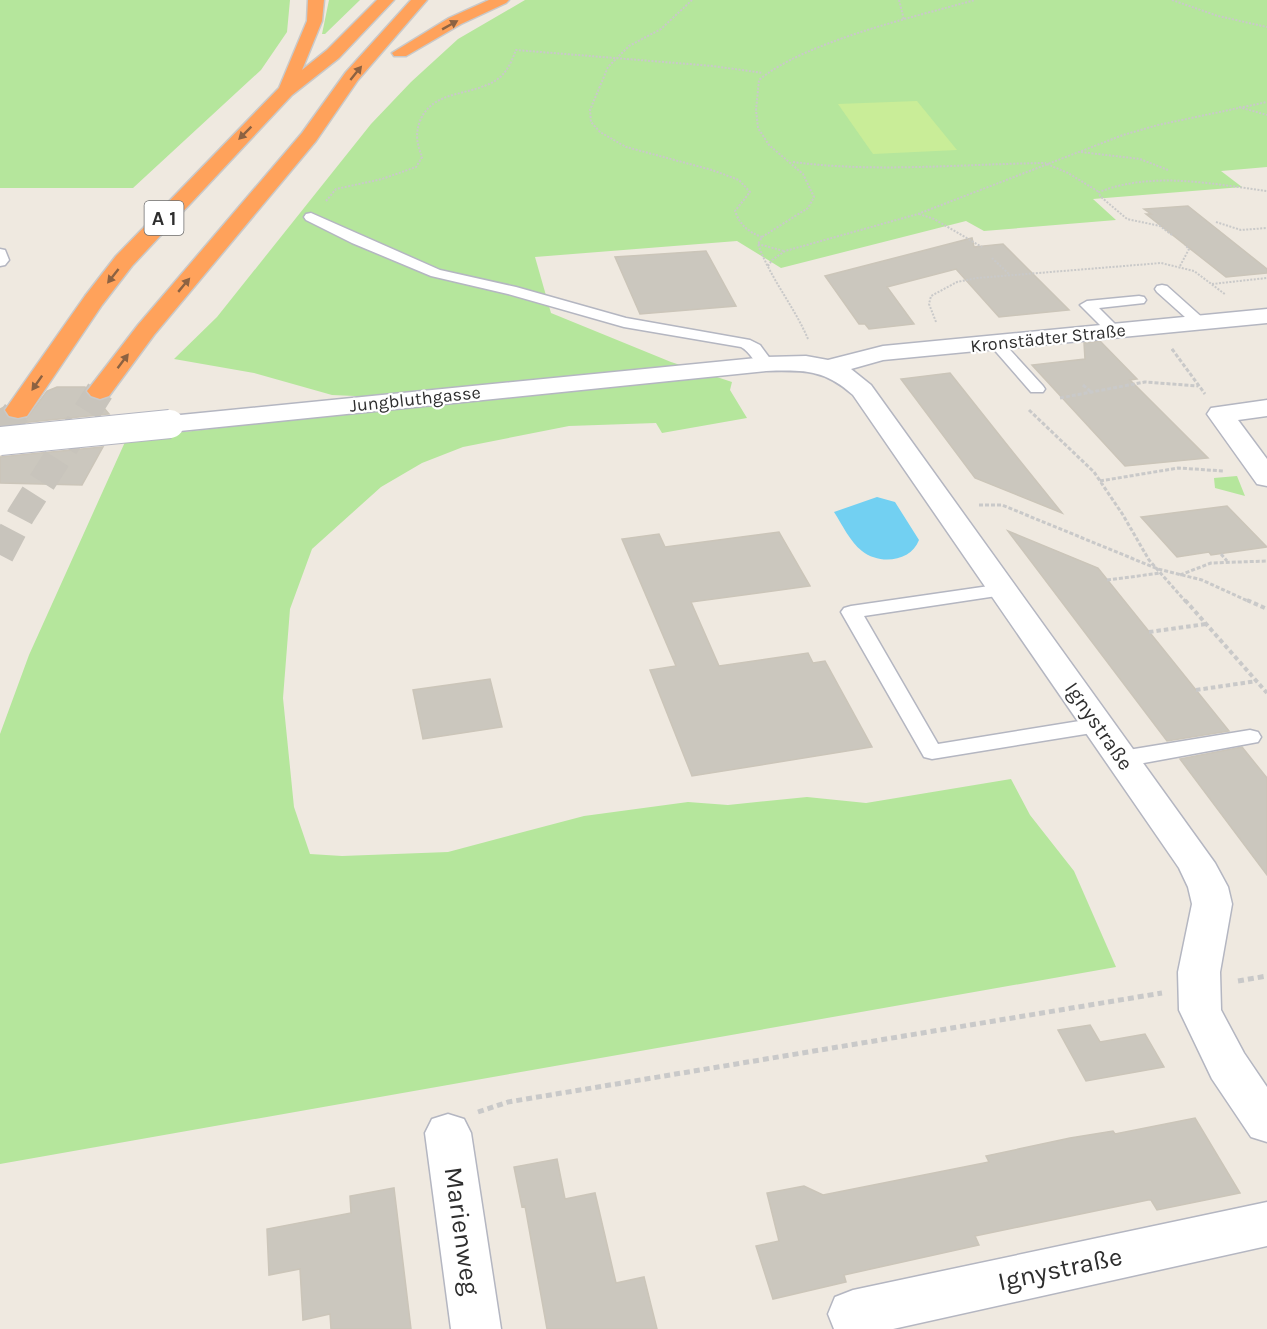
<svg xmlns="http://www.w3.org/2000/svg" width="1267" height="1329" font-family="Karla,sans-serif">
<style>
.green{fill:#b5e69c}
.pitch{fill:#c9ed98}
.water{fill:#72d0f2}
.building{fill:#cbc7be;stroke:#cbc5b9;stroke-width:1.5}
.lines{fill:none;stroke-linecap:round;stroke-linejoin:round}
.highway-tunnel{stroke:#c8c4bc;stroke-width:28;stroke-dasharray:28 14;stroke-linecap:butt}
.lane-casing{stroke:#b4b6c1;stroke-width:3}
.street-casing{stroke:#b4b6c1;stroke-width:3}
.highway-casing{stroke:#c9c9c9;stroke-width:3}
.path-far3{stroke:#c9c9c9;stroke-width:2;stroke-dasharray:2 1.5;stroke-linecap:butt}
.path-far2{stroke:#c9c9c9;stroke-width:3;stroke-dasharray:4 2;stroke-linecap:butt}
.path-far1{stroke:#c9c9c9;stroke-width:4;stroke-dasharray:4.5 3;stroke-linecap:butt}
.path{stroke:#c9c9c9;stroke-width:5;stroke-dasharray:6 4;stroke-linecap:butt}
.lane{fill:#fff;fill-rule:evenodd}
.street{fill:#fff;fill-rule:evenodd}
.highway{fill:#ffa25b;fill-rule:evenodd}
.street-bridge-casing{stroke:#b4b6c1;stroke-width:30;stroke-linecap:butt}
.street-bridge{stroke:#fff;stroke-width:28}
.oneway{fill:#8c6242}
.labels{text-anchor:middle;dominant-baseline:central;stroke-width:4.5;stroke-linejoin:round;paint-order:stroke}
.far-street-label{font-size:18px;fill:#2e2e2e;stroke:#fff}
.shield{fill:#fff;stroke:#6d6d6d;stroke-width:1.5}
.shield-label{font-size:20px;font-weight:bold;fill:#2e2e2e}
.street-label{font-size:21px;fill:#2e2e2e;stroke:#fff}
.near-street-label{font-size:26px;fill:#2e2e2e;stroke:#fff}
</style>
<rect width="100%" height="100%" fill="#efe9e0"/>
<path class="green" d="M0,0H290L287,32L261,70L133,188H0Z
M329,0H360L325,34H322Z
M525,0H1267V167L1221,171L1242,187L1093,199L1116,220L984,231L966,221L781,268L737,241L535,257L551,313L671,362L732,382L730,390L747,418L662,433L656,423L569,426L463,447L422,463L381,487L312,549L290,609L283,698L294,807L310,854L342,856L448,852L584,816L688,802L728,805L807,797L866,803L1011,779L1030,815L1074,871L1116,967L0,1164V734L29,655L125,442L175,433L377,410V397L332,395L254,373L174,359L217,317L371,124L411,82L458,39Z
M1237,476L1245,496L1215,488L1214,478Z"/>
<path class="pitch" d="M917,101L957,150L873,154L838,104Z"/>
<path class="water" d="M877,497L895,502L919,540C911,562 879,565 862,551C850,542 842,524 834,512Z"/>
<path class="building" d="M1188,206L1267,269V273L1226,277L1146,214H1151L1144,209Z
M972,238L974,247L1003,244L1069,310L999,317L956,269L887,287L914,324L869,329L865,324H859L825,276Z
M706,251L736,306L640,314L615,257Z
M1100,341L1137,379L1130,380L1208,458L1125,466L1032,365L1085,359L1084,343Z
M950,373L1004,441L1062,513L975,478L901,379Z
M57,387H85L89,397L97,400L109,414L0,425V409L4,407L3,411L9,418L18,420L27,418L47,391Z
M103,447L82,485L0,483V457Z
M1227,506L1267,547L1211,555L1209,552L1177,557L1141,517Z
M1008,531L1098,568L1229,731L1167,741Z
M779,532L810,586L691,602L719,666L808,653L813,663L825,661L872,747L692,776L650,670L676,666L622,539L659,534L665,547Z
M490,679L502,727L423,739L413,690Z
M1242,747L1267,778V875L1180,759Z
M1090,1025L1100,1042L1145,1034L1164,1067L1086,1081L1058,1030Z
M1195,1118L1240,1193L1157,1210L1151,1200H1148L975,1236L979,1245L844,1275L846,1282L773,1299L756,1246L779,1241L767,1193L804,1186L823,1195L989,1162L986,1156L1070,1138L1113,1131L1115,1134Z
M557,1159L565,1199L595,1193L616,1283L644,1277L657,1329H547L525,1206L522,1207L514,1167Z
M394,1188L411,1329H331L330,1314L303,1320L300,1269L269,1275L267,1229L351,1213L350,1196Z"/>
<g class="lines">
<path class="highway-tunnel" d="M0,435L18,410
M0,555L21,515L100,391"/>
<defs>
<path id="lane" d="M311,213L440,270L516,287L626,318L750,340L760,345L774,364L766,369C755,366 751,352 741,347L624,327L508,294L431,276L352,243L306,220L304,217L306,214Z
M0,249L5,250L9,260L5,265L0,266Z
M1162,285L1167,286L1205,320L1208,323L1205,326H1195L1157,292L1155,289L1157,286Z
M1139,296L1144,297L1146,300L1144,303L1099,308L1122,331L1114,336L1109,334L1080,305L1087,301Z
M996,338L1001,340L1043,386L1045,389L1043,392H1031L991,346L988,343L991,340Z
M1003,584L1010,586L1013,590L1010,594L864,616L938,744L1098,718L1106,720L1109,725L1106,730L1098,732L932,759L924,757L841,612L844,608L851,606Z
M1250,730L1258,732L1261,737L1258,742L1122,767L1114,764L1111,759L1114,754L1122,751Z"/>
<path id="street" d="M1267,309V323L883,360L851,369L871,385L1215,863L1228,887L1232,904L1220,972L1221,1010L1244,1053L1267,1087V1142L1251,1137L1212,1079L1179,1010L1178,972L1192,904L1188,887L1179,868L853,395C824,369 803,370 766,371L170,432L161,430L157,424L161,418L170,416L766,357L806,356L828,360L883,346Z
M1267,400V416L1238,420L1267,459V486L1257,484L1207,414L1211,408Z
M448,1114L464,1119L471,1133L501,1329H451L425,1133L432,1119Z
M1267,1202V1246L893,1329H834L828,1314L835,1297L853,1290Z"/>
<path id="highway" d="M308,0H324L322,21L302,70L327,50L377,0H394L339,58L292,95L132,266L102,305L27,416L18,418L9,416L5,410L85,296L116,256L279,88L307,21Z
M411,0H427L358,80L316,141L154,335L109,396L100,399L91,396L87,391L138,325L302,133L346,72Z
M489,0H509L506,3L461,24L406,56H394L392,53L449,18Z"/>
</defs>
<use href="#lane" class="lane-casing"/>
<use href="#street" class="street-casing"/>
<use href="#highway" class="highway-casing"/>
<path class="path-far3" d="M692,0L661,29L629,46L608,67L590,110L591,122L600,132L626,147L712,170L739,180L750,192L735,211C740,225 748,232 762,237
M899,0L904,20
M1172,0L1218,16L1267,27
M1239,107L1267,115
M1081,152L1140,159L1168,170
M793,162C877,173 961,164 1046,163
M1047,164L1068,173L1099,192
M326,201L336,189L382,179L416,167L422,157C417,144 415,134 420,121C433,88 475,97 499,78C508,71 512,60 516,50L713,66L763,73
M919,214L934,219L982,247
M1216,222L1241,230L1267,228
M1172,235L1160,226L1127,219L1100,196L1099,192C1153,171 1212,184 1267,191
M758,244L784,251
M992,258L1009,274
M768,266L772,260L785,251L918,214L1123,135L1158,125L1267,102
M1180,266L1189,249L1185,245
M1212,284L1267,278
M936,322L929,304L931,296L957,282L977,278L1161,263L1194,271L1226,295
M808,339C794,306 770,278 758,244L762,237L808,208L814,197L803,174L769,145L758,128L756,110L759,80C806,41 914,17 975,0
M1172,349L1173,351"/>
<path class="path-far2" d="M1172,349L1205,394
M1083,385L1091,392
M1060,398L1145,382L1198,386
M1029,410L1094,472L1123,515L1149,560L1186,602
M1100,481L1178,468L1224,471
M979,505H1002L1158,569L1202,580L1250,602
M1221,554L1227,561
M1180,575L1211,563L1267,561
M1107,580L1161,573"/>
<path class="path-far1" d="M1185,600L1267,693
M1247,600L1267,609
M1149,632L1206,624
M1196,690L1257,681"/>
<path class="path" d="M1238,981L1267,976
M478,1112L508,1102L1162,993"/>
<use href="#lane" class="lane"/>
<use href="#street" class="street"/>
<use href="#highway" class="highway"/>
<defs>
<path id="street-bridge" d="M0,441L170,424"/>
</defs>
<use href="#street-bridge" class="street-bridge-casing"/>
<use href="#street-bridge" class="street-bridge"/>
</g>
<defs><path id="oneway-solid" d="M-6-.8H1V-3.2L6.5 0L1 3.2V.8H-6Z" transform="scale(1.5)"/></defs>
<g class="oneway">
<use href="#oneway-solid" transform="translate(450 25) rotate(-29)"/>
<use href="#oneway-solid" transform="translate(356 73) rotate(-51)"/>
<use href="#oneway-solid" transform="translate(245 133) rotate(135)"/>
<use href="#oneway-solid" transform="translate(113 276) rotate(128)"/>
<use href="#oneway-solid" transform="translate(184 285) rotate(-50)"/>
<use href="#oneway-solid" transform="translate(123 361) rotate(-53)"/>
<use href="#oneway-solid" transform="translate(37 383) rotate(125)"/>
</g>
<g class="labels">
<g class="far-street-label">
<text transform="translate(1048 338) rotate(-6)">Kronstädter Straße</text>
<text transform="translate(415 399) rotate(-6)">Jungbluthgasse</text>
</g>
<rect class="shield" x="144.5" y="201" width="39" height="34" rx="4.5"/>
<g class="shield-label">
<text x="164" y="218">A 1</text>
</g>
<g class="street-label">
<text transform="translate(1099 726) rotate(55)">Ignystraße</text>
</g>
<g class="near-street-label">
<text transform="translate(462 1231) rotate(82)">Marienweg</text>
<text transform="translate(1060 1269) rotate(-12)">Ignystraße</text>
</g>
</g>
</svg>
